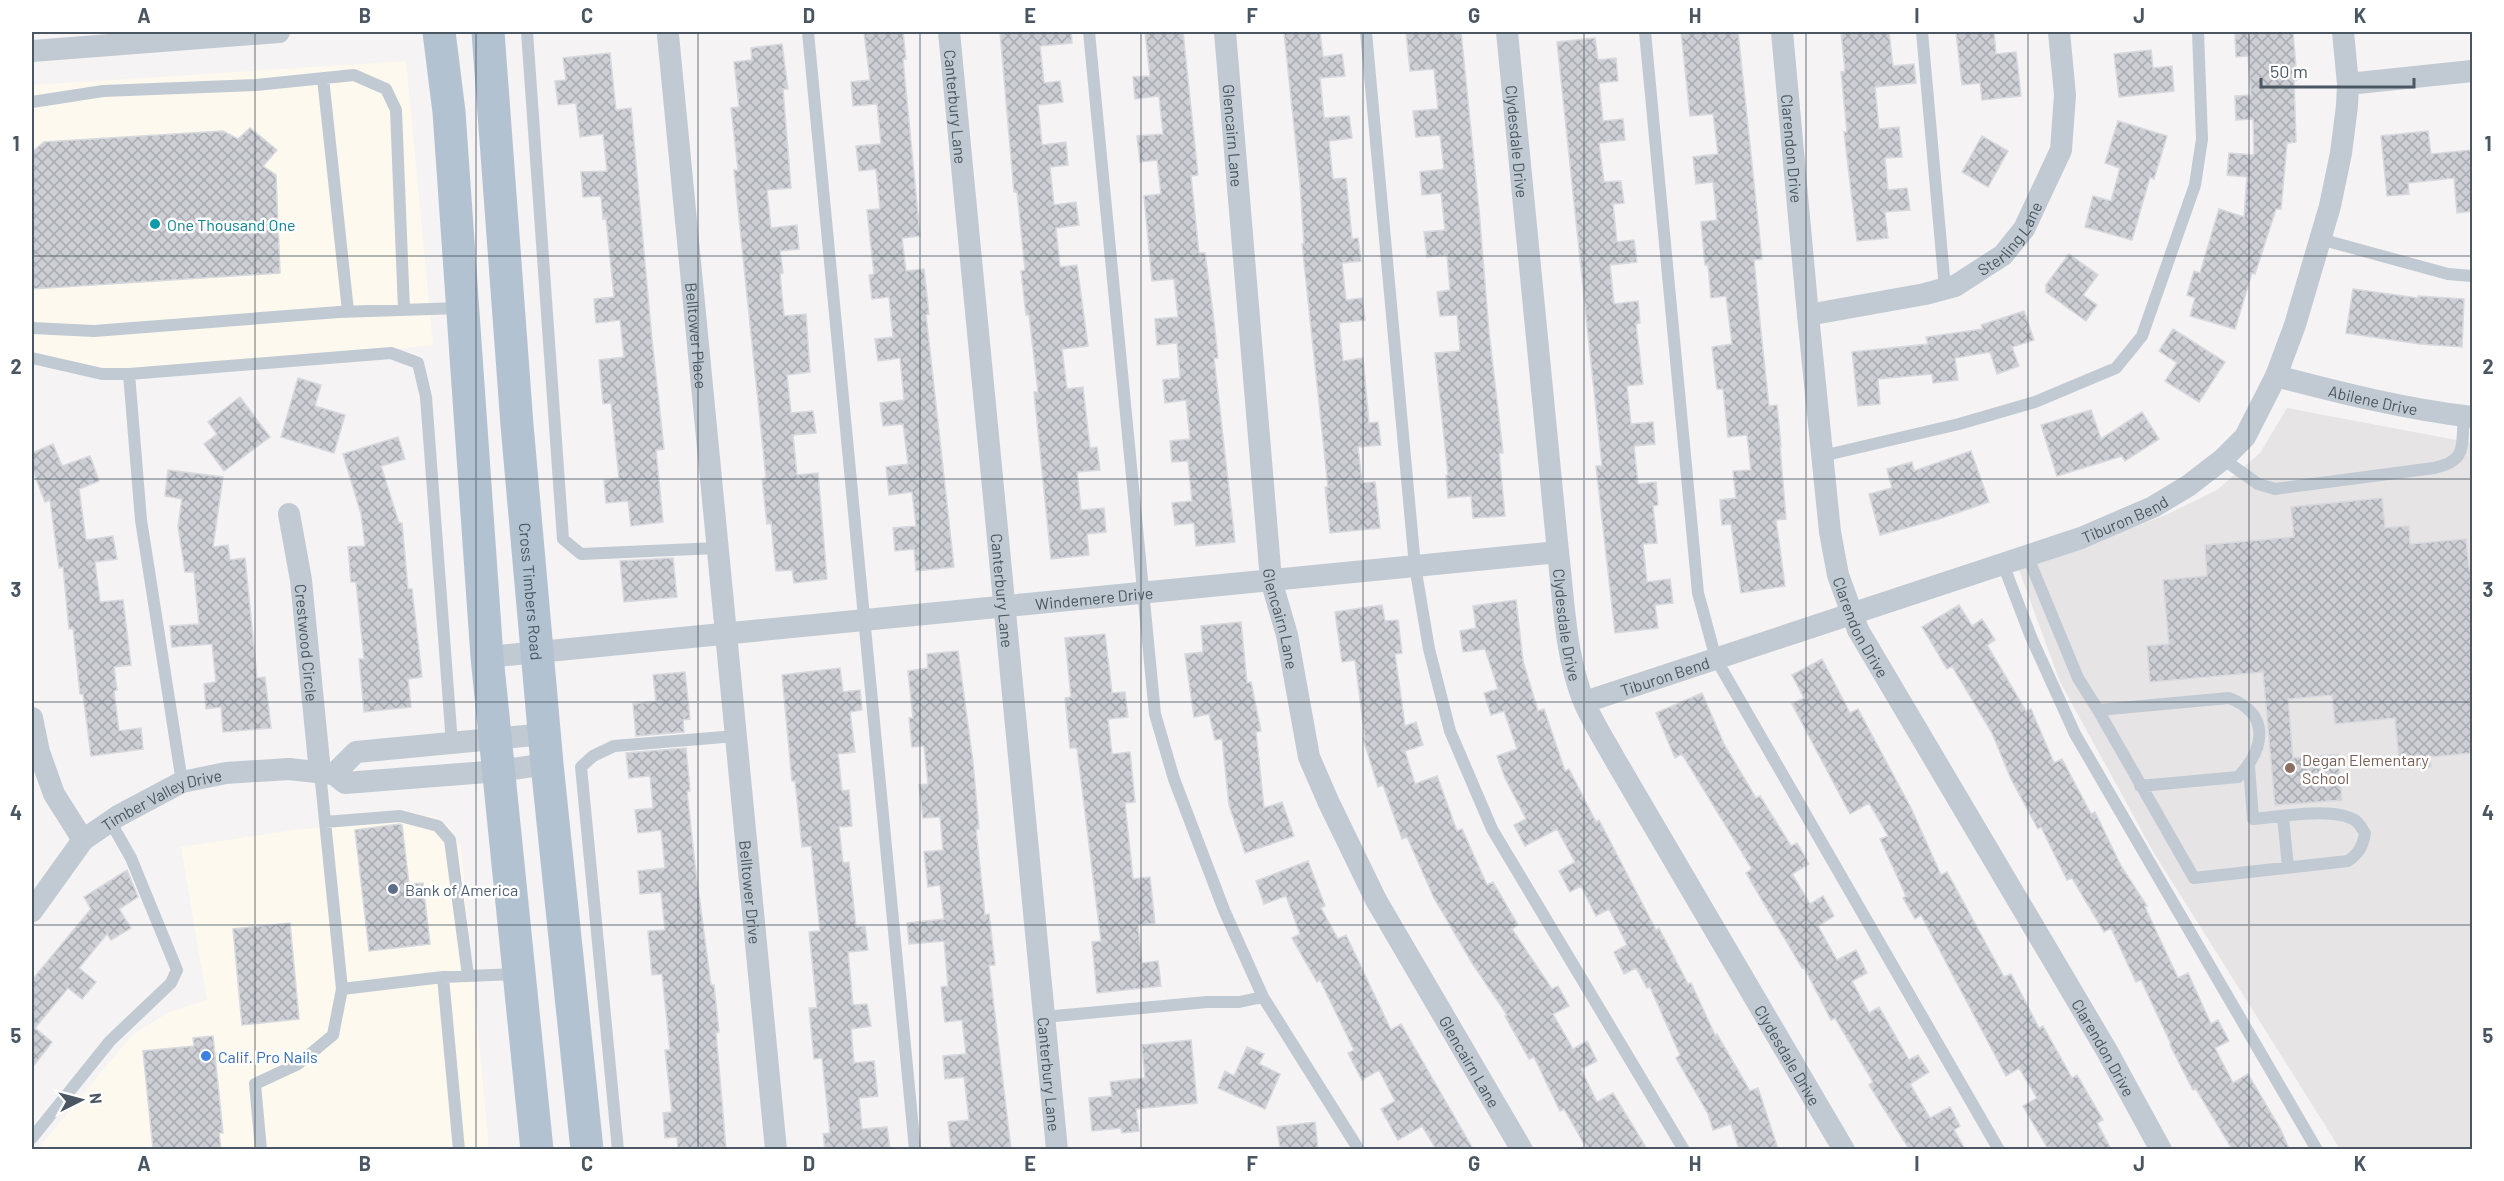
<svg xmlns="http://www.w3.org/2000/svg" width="2504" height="1181" font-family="Barlow,sans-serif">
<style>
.commercial{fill:#fdf9ef}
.education{fill:#e6e4e5}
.building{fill:url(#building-cross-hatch);stroke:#d7d9de;stroke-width:1.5}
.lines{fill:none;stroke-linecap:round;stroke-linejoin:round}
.lane{stroke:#c1cad2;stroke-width:12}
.street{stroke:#c1cad2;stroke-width:22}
.primary{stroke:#b3c2d1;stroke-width:33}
.grid{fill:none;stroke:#4a5661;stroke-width:1.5;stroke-opacity:0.55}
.culture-dot{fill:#0f9aa8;stroke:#fff;stroke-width:2}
.education-dot{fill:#8d6e63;stroke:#fff;stroke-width:2}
.service-dot{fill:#5c6f8a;stroke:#fff;stroke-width:2}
.shop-dot{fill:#3f7fe0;stroke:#fff;stroke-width:2}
.labels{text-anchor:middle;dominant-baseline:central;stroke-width:5;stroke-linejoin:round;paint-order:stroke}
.street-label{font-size:16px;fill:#4a5661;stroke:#fff}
.culture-label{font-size:16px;fill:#0d838f;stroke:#fff;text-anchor:start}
.education-label{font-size:16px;fill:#785e54;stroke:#fff;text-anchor:start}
.service-label{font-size:16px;fill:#4e5e75;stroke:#fff;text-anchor:start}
.shop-label{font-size:16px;fill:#366cbe;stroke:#fff;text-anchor:start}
.neatline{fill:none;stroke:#4a5661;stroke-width:2}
.grid-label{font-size:20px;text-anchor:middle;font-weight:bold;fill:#4a5661}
</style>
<defs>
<pattern id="building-cross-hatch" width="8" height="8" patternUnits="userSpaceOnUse" patternTransform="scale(1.5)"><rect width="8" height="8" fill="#cdcfd5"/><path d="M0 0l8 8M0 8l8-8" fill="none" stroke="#a8abb0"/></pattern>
</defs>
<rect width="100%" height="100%" fill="#f5f3f3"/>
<path class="commercial" d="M406,61L433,345L134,377L32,364V85Z
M431,816L447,824L461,847L489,1149L37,1150L132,1035L169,1012L207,1000L181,847L295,830Z"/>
<path class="education" d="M2287,408L2472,443V1149H2340L2154,853L2060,682L2019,570L2166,515L2217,490L2260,453Z"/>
<path class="building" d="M864,32H903L906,59H903L920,236L902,238L906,271L924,269L929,314L926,315L954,567L916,571L914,549L895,551L893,528L916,526L912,492L889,495L886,467L908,464L903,424L883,426L880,403L904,400L900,358L878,361L875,339L893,337L889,297L872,299L869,275L874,274L867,210L880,209L876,169L859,171L856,146L881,144L877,104L853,106L851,82L870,80Z
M1000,32H1071L1072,43L1040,46L1044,83L1060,81L1063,102L1038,105L1042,145L1066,142L1068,165L1050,167L1054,205L1076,202L1079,225L1056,228L1060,267L1077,265L1088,346L1062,349L1067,389L1083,387L1090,448L1097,447L1100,470L1077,472L1081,510L1104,508L1106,532L1087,534L1089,555L1051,559L1034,392H1038L1029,315H1026L1021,271L1025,270L1017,192H1014Z
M1145,32H1183L1198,175L1191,176L1199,253H1205L1213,313L1218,358H1214L1235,542L1196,546L1194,523L1175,525L1172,503L1192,501L1188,461L1172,462L1170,441L1190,439L1186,400L1165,403L1163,380L1180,378L1177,343L1157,345L1155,319L1178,317L1174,279L1152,281L1144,196L1161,194L1157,160L1140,162L1137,136L1163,134L1159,96L1135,99L1133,77L1150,76Z
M1284,32H1320L1323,57L1342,54L1345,76L1320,78L1324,118L1349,116L1352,138L1329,141L1333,179L1346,178L1352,239L1358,238L1361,261L1342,263L1346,300L1362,298L1365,320L1339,323L1343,361L1363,358L1369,423L1378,422L1381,445L1358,447L1362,483L1375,482L1380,528L1330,533L1325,487H1328L1302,244H1304L1300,183Z
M1406,32H1461L1479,210L1489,332L1503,453H1499L1505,516L1473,518L1471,496L1448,498L1446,475H1448L1435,353L1460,351L1457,315L1440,316L1437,292L1450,290L1447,255L1427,257L1424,232L1445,230L1441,193L1422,195L1420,172L1444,169L1440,135L1416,137L1413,111L1438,109L1434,69L1410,71Z
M1681,32H1738L1762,259L1754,260L1761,332L1769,406L1777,405L1781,447H1780L1786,519L1776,520L1785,586L1741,593L1731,524L1722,525L1720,500L1736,498L1733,471L1751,470L1747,435L1728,437L1723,389H1717L1712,347L1732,344L1726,296L1711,298L1708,265H1705L1701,222L1717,220L1713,182L1696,184L1693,157L1718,154L1713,114L1690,116Z
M1841,32H1889L1893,66L1914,64L1916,83L1875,87L1879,129L1899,127L1902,157L1885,158L1888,190L1907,188L1910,210L1885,212L1888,238L1857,241L1844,132H1847L1841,72L1845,71Z
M1956,32H1994L1996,54L2016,52L2021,96L1982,100L1980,83L1962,85Z
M2261,32H2293L2297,80L2294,81L2296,142L2287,143L2281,209H2276L2255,274L2252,273L2235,329L2190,316L2195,298L2187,295L2194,271L2200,273L2219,209L2244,217L2247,177L2227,175L2229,153L2254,155L2253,119L2236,120L2235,96L2251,95L2248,56L2236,57L2235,34Z
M1595,38L1598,60L1616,58L1618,81L1599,83L1603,121L1623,119L1625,140L1599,143L1604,182L1621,181L1624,203L1613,204L1617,242L1634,240L1637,262L1610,265L1614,304L1638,301L1640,323L1636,324L1643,384L1627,386L1631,424L1653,422L1655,444L1634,446L1638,484L1656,482L1658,505L1653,506L1657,543L1643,544L1647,582L1670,579L1673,603L1655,605L1658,628L1615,633L1596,466H1602L1557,42Z
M782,44L788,89H783L791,188L767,190L771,228L797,225L799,249L780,251L783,273L780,274L784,316L806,314L810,372L787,375L791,413L813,411L816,433L793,435L797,475L818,473L827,579L794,583L792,570L776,571L771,523L767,524L762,479L766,478L734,170H738L731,108L739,107L734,62L752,60L751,48Z
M2151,50L2153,68L2172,66L2174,91L2119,97L2114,54Z
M610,53L616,110L631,108L652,340L664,449L656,450L663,522L631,526L628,501L606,503L604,480L619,478L611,403L603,404L599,360L624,357L620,320L596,323L594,299L614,297L606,218L603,219L601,196L583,197L581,172L607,171L603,134L580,137L576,103L558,105L555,81L566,80L563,58Z
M2118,121L2167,136L2154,179L2150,177L2132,240L2085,227L2093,196L2111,201L2120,168L2105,163Z
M250,128L277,150L263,166L276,175L280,273L32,289V152L44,142L223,131L238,139Z
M2428,131L2431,154L2472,150V211L2457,213L2454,178L2408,183L2409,194L2387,196L2381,136Z
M1982,136L2008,151L1988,187L1962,172Z
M2069,254L2098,275L2083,295L2097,305L2086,321L2046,292V285Z
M2353,289L2418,298V296L2464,299L2462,347L2420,344L2346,333Z
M2024,311L2034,340L2012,347L2019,366L1997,374L1990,352L1955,358L1958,380L1933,383L1932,374L1878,379L1880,404L1858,406L1852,352L1928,344L1926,337L1983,329L1981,325Z
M2173,329L2225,362L2199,402L2165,381L2177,363L2159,351Z
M298,378L321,385L315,406L345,415L334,453L281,437Z
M240,397L270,437L224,471L204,444L217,434L208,422Z
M2091,410L2101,439L2142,412L2159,439L2125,461L2122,456L2057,476L2041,425Z
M398,437L405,459L381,466L399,523H402L408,589H412L422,677L408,679L411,707L364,712L359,659H364L356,582H351L348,547L365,546L361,514L343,454Z
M53,444L62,466L90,456L99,481L79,489L86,540L113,536L117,559L95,562L100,602L123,600L131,665L114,667L117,690L114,691L119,731L141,728L143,749L91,756L83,694H80L73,628L69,629L63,567L59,568L50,500L45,502L32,468V453Z
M1971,451L1989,502L1939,519L1880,535L1869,494L1892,488L1887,469L1912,462L1914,471Z
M168,470L223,477L213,547L228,545L230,560L245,558L257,678L265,677L271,728L223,732L221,707L206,709L204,684L216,682L212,644L172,647L170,626L199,624L194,572H185L178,526L182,499L165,496Z
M2382,498L2385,528L2409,526L2410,544L2466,539L2469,568L2472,567V753L2430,757L2431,767L2400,769L2395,718L2335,724L2332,695L2288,699L2293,758L2338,754L2342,800L2275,805L2263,672L2150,682L2147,646L2169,644L2163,580L2207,576L2205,545L2294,537L2291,507Z
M673,558L677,597L624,602L620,561Z
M1516,600L1523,661L1538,711L1544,709L1565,771L1569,769L1596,822L1599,820L1656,930L1659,928L1688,984L1691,983L1715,1035L1717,1034L1750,1091L1758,1088L1778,1149H1739L1731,1124L1713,1130L1708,1114L1676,1058L1680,1055L1650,987L1647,988L1636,968L1624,974L1614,952L1627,945L1609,909L1596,916L1581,886L1570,892L1559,871L1575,862L1557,829L1525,846L1514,825L1526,819L1505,778L1497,756L1517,749L1504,711L1491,715L1484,693L1498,689L1485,649L1463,652L1460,631L1476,628L1473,606Z
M1382,605L1385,621L1398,620L1402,653L1395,654L1405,726L1416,722L1423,745L1405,751L1415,784L1437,776L1457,831L1462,829L1487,885L1493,882L1518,925L1512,929L1552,989L1558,986L1569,1006L1553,1014L1573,1049L1587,1041L1597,1061L1581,1069L1597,1102L1613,1093L1647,1149H1587L1564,1109L1560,1111L1534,1057L1529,1059L1505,1016L1507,1015L1472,963L1434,898L1407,837L1402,839L1383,785L1378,787L1363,738H1365L1355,660L1342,662L1335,612Z
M1959,605L1972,626L1982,619L1995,640L1987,645L2026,711L2031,709L2054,763L2062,759L2091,814L2095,812L2121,866L2147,906L2145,907L2178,978L2188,973L2211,1024L2218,1020L2229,1041L2215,1048L2233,1083L2248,1074L2281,1130L2289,1149H2232L2196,1089L2193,1090L2170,1045L2171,1044L2141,980L2136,982L2111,928L2104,932L2072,878L2067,880L2041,827L2038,829L2011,779L1992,733L1952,666L1947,669L1922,627Z
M1241,622L1247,683L1251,682L1261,731L1256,732L1264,808L1282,802L1294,836L1245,853L1229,805L1222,739L1215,740L1209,714L1194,717L1185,654L1203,652L1201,626Z
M1105,634L1112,693L1125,692L1128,717L1108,719L1112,754L1130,752L1135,802L1125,803L1133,879L1150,877L1155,923L1138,925L1142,963L1158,961L1161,986L1097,993L1092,942L1101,941L1077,748H1070L1065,698L1071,697L1065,638Z
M958,651L973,762L979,829H976L985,915L989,914L995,965H989L1011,1149L951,1148L948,1122L969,1120L964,1077L945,1079L943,1056L966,1054L962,1020L945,1022L941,987L948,986L944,941L909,944L907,923L944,919L940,885L928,887L924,852L943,850L940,817L923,818L919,785L928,784L924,746L912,747L909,718H913L908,671L928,668L927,654Z
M1822,659L1850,713L1858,709L1911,808L1941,875L1947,872L2004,977L2011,974L2039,1028L2043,1026L2072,1078L2077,1075L2103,1120L2097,1123L2111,1149H2048L2023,1106L2037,1098L2019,1068L2006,1076L1921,915L1915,919L1903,898L1906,896L1880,839L1888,836L1869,803L1850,814L1792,704L1804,698L1792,675Z
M840,668L843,692L860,690L862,710L850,712L855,752L838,754L842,791L849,790L852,826L839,827L843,863L849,862L856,927L865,926L868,950L848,952L853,1005L867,1004L871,1026L851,1029L854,1063L874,1061L878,1096L859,1098L862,1129L887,1127L890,1149H825L823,1134L830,1133L822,1058L814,1059L809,1008H817L809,932L820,931L811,846L802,847L795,781H792L782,675Z
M685,672L690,719L683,720L684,732L636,736L633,704L656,701L653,675Z
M1702,693L1724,744L1756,798L1760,796L1791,846L1797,843L1809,864L1792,874L1810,904L1823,896L1834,916L1818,926L1837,960L1856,950L1867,973L1852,981L1869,1013L1879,1007L1909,1060L1918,1055L1929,1072L1910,1084L1930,1118L1950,1107L1960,1126L1954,1130L1965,1149H1909L1869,1085L1873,1082L1835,1018L1831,1020L1804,967L1802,968L1746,873L1752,869L1682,754L1675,758L1656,713Z
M686,748L690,791H687L695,865L711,985H714L719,1032L716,1033L726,1149H678L677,1137L665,1138L663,1113L672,1112L665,1050H670L662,974L652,975L648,931L665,930L661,892L640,894L638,871L665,868L661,830L638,833L635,810L653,808L650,776L629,778L626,753Z
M400,824L402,825L409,884L423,883L430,944L369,951L355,830Z
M1308,861L1325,906L1321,908L1338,939L1346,935L1391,1030L1401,1024L1473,1149H1436L1422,1126L1398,1140L1381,1109L1395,1101L1379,1070L1362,1080L1348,1053L1354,1050L1320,980L1317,982L1292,938L1300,934L1286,896L1264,904L1256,881Z
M127,870L138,897L119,909L131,928L111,940L107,934L79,968L96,982L82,999L68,988L35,1028L52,1042L32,1068V980L91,909L84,897Z
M290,923L299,1019L242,1025L233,929Z
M213,1036L223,1133H219L221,1149H153L143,1051L194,1046L193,1038Z
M1191,1040L1197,1103L1136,1109L1139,1131L1122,1133L1121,1128L1092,1131L1089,1098L1112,1096L1110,1082L1145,1078L1142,1045Z
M1247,1047L1264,1054L1259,1064L1280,1074L1265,1109L1218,1088L1225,1071L1234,1076Z
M1315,1122L1318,1149H1280L1277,1127Z"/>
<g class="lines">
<path class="lane" d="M527,32L563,539L581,554L718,548
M808,32L915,1150
M1089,32L1155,714L1174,779L1224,910L1263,997L1359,1150
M1366,32L1415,566L1429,649L1450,731L1492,829L1684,1150
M1645,32L1698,593L1716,659L1999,1150
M1922,32L1945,289
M323,78L348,311
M32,102L103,91L256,85L354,75L386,89L396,110L404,310
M2320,239L2448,274L2472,276
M32,328L94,331L339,312L461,308
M32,358L102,374H129L391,353L418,363L426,397L452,744
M129,374L141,520L182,782
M1822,456L1959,424L2035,402L2116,368L2142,336L2195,185L2202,139L2198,32
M2223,459L2258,484L2275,489L2434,468C2468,461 2461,446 2464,416
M2027,555L2078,678L2098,710
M2003,564L2031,637L2075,734L2317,1150
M320,772L342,989
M2140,786L2238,777C2265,749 2271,714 2229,698L2098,710L2194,878L2348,861C2359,853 2363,846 2365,833C2362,829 2360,824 2356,821C2335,806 2279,817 2253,819L2249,766
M2283,817L2288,867
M325,822L400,816L438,826L450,840L468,976
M443,977L459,1150
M1044,1017L1207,1002H1239L1263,997
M32,1138L110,1041L171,983L177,970L131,858L110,821
M261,1150L255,1084L298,1064L333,1035L342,989L443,977L517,974
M618,1150L581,767L593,756L614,746L736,736"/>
<g class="street">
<path id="s1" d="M949,32L1057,1150"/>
<path id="s2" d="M1225,32L1271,580L1287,635L1309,757L1328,801L1376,900L1522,1150"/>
<path id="s3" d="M1507,32L1558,552C1564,602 1565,655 1584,702C1593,723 1606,743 1617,763L1844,1150"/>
<path id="s4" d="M1782,32L1808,315L1830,532L1838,575L1858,630L2107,1051L2161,1150"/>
<path id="s5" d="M668,35L776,1150"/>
<path d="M32,51L279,32"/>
<path d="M2348,84L2472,71"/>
<path id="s6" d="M1808,315L1925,294L1955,286L2003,255L2024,229L2061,150L2065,95L2059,32"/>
<path id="s7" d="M2276,376C2341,393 2405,409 2472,417"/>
<path id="s8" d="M289,514L301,580L320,772"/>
<path id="s9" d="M487,657L1558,552"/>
<path id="s10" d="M1585,702L2081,538L2153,507L2188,486L2223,459L2245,437L2276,376L2295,325L2330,206L2341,153L2347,106L2348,84L2343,32"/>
<path d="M32,718L39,752L54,794L83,840"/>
<path d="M334,774L356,752L545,734"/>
<path id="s11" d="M32,911L83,840L118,816L182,782L226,773L289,769L334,774L345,783L499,771L547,764"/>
</g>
<g class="primary">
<path d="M439,32L449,112L487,657L537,1150"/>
<path id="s12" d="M488,32L517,425L547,764L587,1150"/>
</g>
</g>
<path class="grid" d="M255,32V1150M476,32V1150M698,32V1150M920,32V1150M1141,32V1150M1363,32V1150M1584,32V1150M1806,32V1150M2028,32V1150M2249,32V1150M32,256H2472M32,479H2472M32,702H2472M32,925H2472"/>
<circle class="culture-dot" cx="155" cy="224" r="6"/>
<circle class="education-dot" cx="2290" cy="768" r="6"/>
<circle class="service-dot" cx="393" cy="889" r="6"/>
<circle class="shop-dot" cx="206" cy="1056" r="6"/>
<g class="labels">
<g class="street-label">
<text stroke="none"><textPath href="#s1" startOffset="75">Canterbury Lane</textPath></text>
<text stroke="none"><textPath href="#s2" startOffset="104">Glencairn Lane</textPath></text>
<text stroke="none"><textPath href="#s3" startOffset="110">Clydesdale Drive</textPath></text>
<text stroke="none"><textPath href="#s4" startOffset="117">Clarendon Drive</textPath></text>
<text stroke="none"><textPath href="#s6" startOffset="224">Sterling Lane</textPath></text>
<text stroke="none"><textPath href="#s5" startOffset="302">Belltower Place</textPath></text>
<text stroke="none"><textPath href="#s7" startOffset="100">Abilene Drive</textPath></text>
<text stroke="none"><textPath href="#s10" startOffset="570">Tiburon Bend</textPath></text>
<text stroke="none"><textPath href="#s1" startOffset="561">Canterbury Lane</textPath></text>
<text stroke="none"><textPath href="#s12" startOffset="561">Cross Timbers Road</textPath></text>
<text stroke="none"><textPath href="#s9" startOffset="610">Windemere Drive</textPath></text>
<text stroke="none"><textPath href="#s2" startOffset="590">Glencairn Lane</textPath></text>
<text stroke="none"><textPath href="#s3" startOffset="596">Clydesdale Drive</textPath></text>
<text stroke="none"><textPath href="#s4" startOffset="603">Clarendon Drive</textPath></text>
<text stroke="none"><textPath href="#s8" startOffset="130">Crestwood Circle</textPath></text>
<text stroke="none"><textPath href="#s10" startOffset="84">Tiburon Bend</textPath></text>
<text stroke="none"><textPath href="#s11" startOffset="177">Timber Valley Drive</textPath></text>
<text stroke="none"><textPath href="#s5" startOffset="861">Belltower Drive</textPath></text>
<text stroke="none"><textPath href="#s4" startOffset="1089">Clarendon Drive</textPath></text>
<text stroke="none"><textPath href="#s3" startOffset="1083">Clydesdale Drive</textPath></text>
<text stroke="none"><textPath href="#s2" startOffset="1076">Glencairn Lane</textPath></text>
<text stroke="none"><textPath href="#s1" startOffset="1047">Canterbury Lane</textPath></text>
</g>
<g class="culture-label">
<text x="167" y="224">One Thousand One</text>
</g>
<g class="education-label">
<text x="2302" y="759">Degan Elementary<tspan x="2302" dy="18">School</tspan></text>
</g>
<g class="service-label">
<text x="405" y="889">Bank of America</text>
</g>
<g class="shop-label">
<text x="218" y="1056">Calif. Pro Nails</text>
</g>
</g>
<rect width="2504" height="1181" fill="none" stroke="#ffffff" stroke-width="66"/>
<g transform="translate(81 1100) rotate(84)" stroke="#ffffff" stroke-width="4.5" paint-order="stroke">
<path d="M0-4.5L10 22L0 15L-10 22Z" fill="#4a5661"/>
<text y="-9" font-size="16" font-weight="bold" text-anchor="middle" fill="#4a5661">N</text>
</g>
<path d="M2261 78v9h153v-9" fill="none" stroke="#4a5661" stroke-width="3"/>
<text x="2270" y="78" font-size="18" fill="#4a5661" stroke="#ffffff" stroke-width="4.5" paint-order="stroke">50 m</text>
<rect x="33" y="33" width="2438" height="1115" class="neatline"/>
<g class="grid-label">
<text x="144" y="23">A</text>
<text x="365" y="23">B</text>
<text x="587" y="23">C</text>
<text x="809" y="23">D</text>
<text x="1030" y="23">E</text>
<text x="1252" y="23">F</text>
<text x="1474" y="23">G</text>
<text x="1695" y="23">H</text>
<text x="1917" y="23">I</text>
<text x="2139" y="23">J</text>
<text x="2360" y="23">K</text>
<text x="16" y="151">1</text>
<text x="2488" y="151">1</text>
<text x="16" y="374">2</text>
<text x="2488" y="374">2</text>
<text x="16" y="597">3</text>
<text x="2488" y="597">3</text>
<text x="16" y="820">4</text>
<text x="2488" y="820">4</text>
<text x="16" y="1043">5</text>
<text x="2488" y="1043">5</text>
<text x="144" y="1171">A</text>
<text x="365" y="1171">B</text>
<text x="587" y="1171">C</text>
<text x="809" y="1171">D</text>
<text x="1030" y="1171">E</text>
<text x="1252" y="1171">F</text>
<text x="1474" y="1171">G</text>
<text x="1695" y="1171">H</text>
<text x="1917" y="1171">I</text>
<text x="2139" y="1171">J</text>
<text x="2360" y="1171">K</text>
</g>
</svg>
